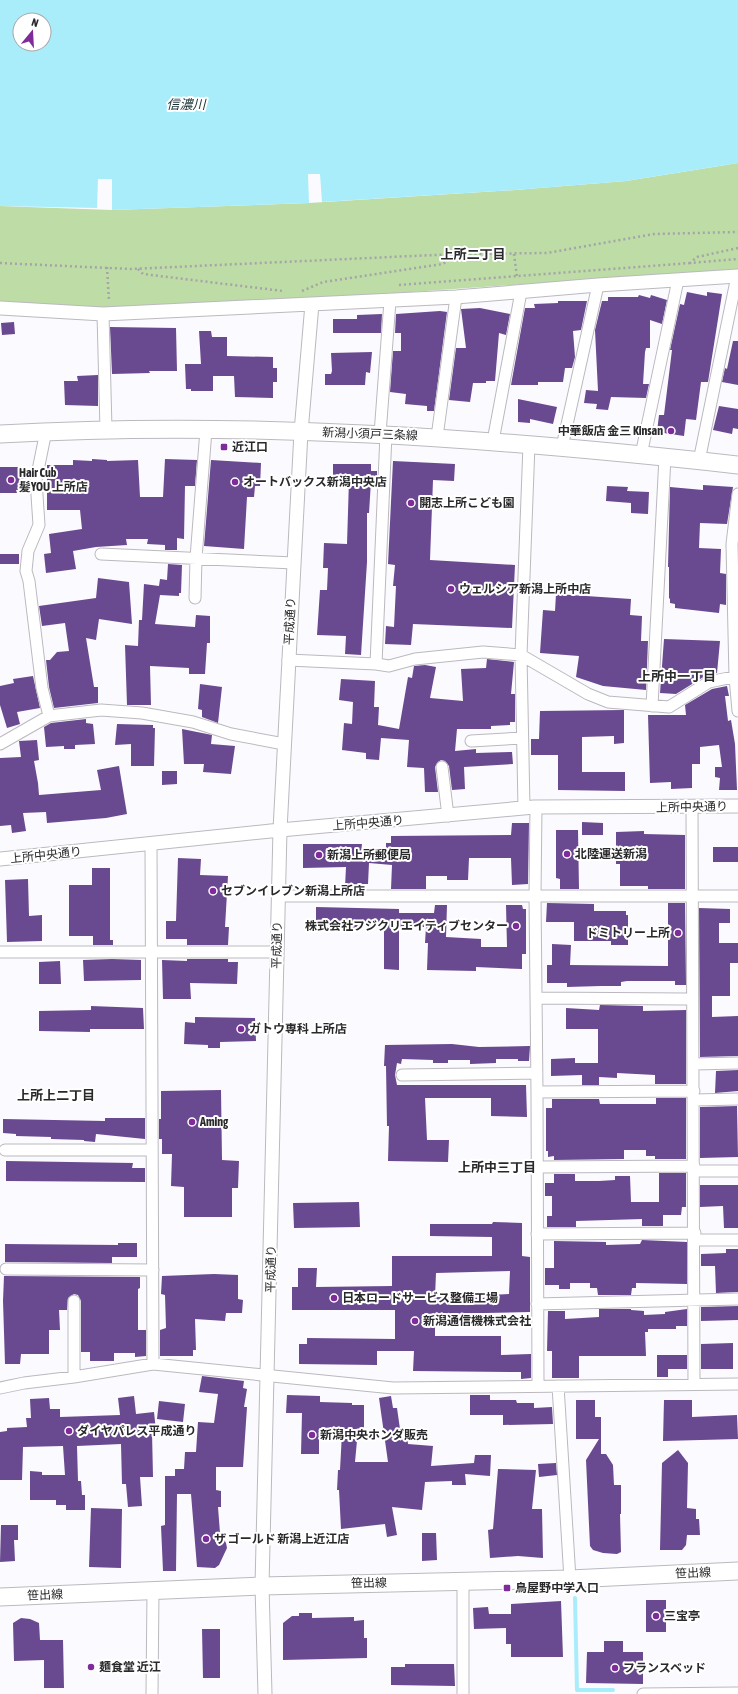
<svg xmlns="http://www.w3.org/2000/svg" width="738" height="1694" font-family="'Asap Condensed','Noto Sans JP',sans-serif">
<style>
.green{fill:#bedca6}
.water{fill:#aaedfa;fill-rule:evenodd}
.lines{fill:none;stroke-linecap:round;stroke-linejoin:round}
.stream{stroke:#aaedfa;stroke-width:4}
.building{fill:#694990;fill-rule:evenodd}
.minor-casing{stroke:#bbb9be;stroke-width:13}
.tertiary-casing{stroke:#bbb9be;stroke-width:15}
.primary-casing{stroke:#bbb9be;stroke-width:19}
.path{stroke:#a5a4a7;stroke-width:2.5;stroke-dasharray:2 3;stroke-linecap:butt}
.minor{stroke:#fff;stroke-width:11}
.tertiary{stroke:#fff;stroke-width:13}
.primary{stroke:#fff;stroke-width:17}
.poi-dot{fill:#802b9a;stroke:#fff;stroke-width:1.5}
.labels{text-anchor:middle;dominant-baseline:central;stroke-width:4;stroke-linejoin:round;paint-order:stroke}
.poi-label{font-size:12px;font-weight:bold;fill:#29282a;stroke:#fff;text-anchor:start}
.street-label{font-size:12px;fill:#29282a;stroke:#fff}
.water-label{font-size:13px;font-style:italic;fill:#1a3034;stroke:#fff}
.neighbourhood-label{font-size:13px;font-weight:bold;fill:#29282a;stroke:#fff}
</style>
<rect width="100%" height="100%" fill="#fbfafe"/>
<path class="green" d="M738,163V269L327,298L103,309L0,303V206L112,210L309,203L515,190L626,181Z"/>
<path class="water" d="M0,0H738V163L626,181L515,190L322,202L320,174H308L309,203L112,210V179H98L97,208L0,206ZM20,20H44V44H20Z"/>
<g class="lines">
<path class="stream" d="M575,1598L577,1690H613"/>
</g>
<path class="building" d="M687,292L707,296V292L722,294L708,382H701L696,420L686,419L684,436L657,432L659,415H664L672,350H670L680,304L684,305Z
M639,295L650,298L651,295L667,300L662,324L650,320V348H646L645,352L643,384H649L646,398L611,397L608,410L596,409L597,404L584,403L586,390L598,391L595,330L602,301H608V297H638Z
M558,301H587L581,330L573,331L575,357L572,368H565L563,382H538V385H511L525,308H535L534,304L558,303Z
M480,308L510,314L506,335L499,333L495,381H486V383H473L470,402L449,400L456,348H466L461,309Z
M440,311L447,312L434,411H427V406L405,404L406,394L390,392L393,351H401V333H395L396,314Z
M382,314L381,333H333V319H357V315Z
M14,322L15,334L2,335L1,323Z
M110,327L176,328L177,371H149L150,373L112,374Z
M199,331H211L212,337H227V356L273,357V368H277V382H273V398L235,397L234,376H213V391H191V389H186L185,364H201Z
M733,341H738V385L722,382L725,368L727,369Z
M372,352L370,373L366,372L365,385H325V374H331L332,371L331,353Z
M98,375V406L65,405L64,381H78L77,376Z
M518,399L557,407L553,424L530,419V423L518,422Z
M719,406L738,409V429L733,428L732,434L713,430Z
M92,459L107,460V461L138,460L140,497H163L165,459L197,460L195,486H185L184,539L177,538V550H165V545L147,544L148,539H126L127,545L96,547L73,551L76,569L46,573L44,554L51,553L49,534L82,529L80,510H47V465H73V460L92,461Z
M211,460L261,463L260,486H255L254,497H247L244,549L204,546Z
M393,461L455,464L454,481L433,480L430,560L515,565L512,628L413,624L411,645L385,644L386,626L394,627L396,586H393L395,565L388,564Z
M333,464H371V471H377V482L371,481L369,513H367V562L361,655L345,654L346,636L317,635L320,590H327L328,568H323L324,543L347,544L349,480H333Z
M0,467H25L26,490H16L17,493H0Z
M703,485L733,487L727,524L700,523L699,548L721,549L720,573L726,574V605L720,604L719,613L675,608V604L670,603V599L669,598V567H668L670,487L703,490Z
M607,486L628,487L627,491L649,492L648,514L631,513V503L606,501Z
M0,554H19V564H0Z
M168,564L182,565L181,593H179V596L160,595L155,624L195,627L196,615L210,616V643H207L205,674H189V668L150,666L151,705H127L125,645L138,646L139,620H142L144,584L159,586L160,579L167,580Z
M98,578L129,582L132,624L99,619L96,640L86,638L94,687H98V703L54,708L49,687L46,660H50L57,652L69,651L65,623L42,626L39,606L96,598Z
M556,594L631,599L630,615L642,616L641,641H648L646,690L603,686L576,677L579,656L540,653L543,610L555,611Z
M664,639L720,641L717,673L705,676L676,694L660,693Z
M487,659L514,662L511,694H515V722H510V725L491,726V729H457L455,751L476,749V753L512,752L513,764L464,767L465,789L452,790L449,766L445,761L441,760L438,762L435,767L438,792H425L424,768L407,767L409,740L381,738L379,760L366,759V753L342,750L344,723L352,724L353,702L339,700L341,679L375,681L374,707H379L378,725L399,729L408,677L412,678L414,666L425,665L436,667L430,698L463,701L461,669L486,668Z
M33,676L40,708L17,712L20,724L7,728L0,705V686L14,683L13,679Z
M200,684L222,687L218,723L202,717V710L198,709Z
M727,686L729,696H725L728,721L731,720L735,744L737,790H719L720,778L715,777V767H722L719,745L700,747V764H692V788L671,789V782L650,783L648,715H686L685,705L712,689Z
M624,710V743L614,744V736L582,737V772H625V791L558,790V755H531V739H539L540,711Z
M86,719V723L93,724L95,744L75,745V749H64V746L46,747L44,727L51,723Z
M117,724L153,725V728H155L154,766H131V744L115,745Z
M182,729L212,735L211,744L235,746L231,774L203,772L204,764H184Z
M37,740L39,760L34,761L38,783L39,795L101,790L97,770L119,766L127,814L106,818L47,823L46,812L23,813L26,831L12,833L11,825L0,826V758L21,757L19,741Z
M162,771H177V784L162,785Z
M582,822L603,823V835H582Z
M512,823H529L528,884L512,885L511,858H469L468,880H447V876H426V889H391L392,865L369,863L368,884H358V888L345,887L346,867L303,868V844H362L361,852L386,853V843H391V836L511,835Z
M556,830H578L579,889H560V879L556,878Z
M644,831V834L685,835V889H648V886H620V864H616V832Z
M713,847H738V862H713Z
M178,858L201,859L200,875L228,876L225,927H229L228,945H187V939H166V921H176Z
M92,868H110V940H113V945H93V936H69V885H92Z
M28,879L29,916L42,915V941L7,942L5,880Z
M547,903L594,904V911H626V915H628V945H611V941H574V922H546Z
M668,903H685L686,985H675V981H627L621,982V986H601L567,987V983H547V965H552V944L571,945L570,965L668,966Z
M435,905H447L446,937L481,939V947H507L506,905H522L523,909H526V954H522V969L476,967V971L427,970L428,943H425L426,927H399V970L384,969V923L358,922L357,930H323V921H316V907L399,909V913H434Z
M699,908L730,909V923H719V943H738V963H730V996H712V1017L738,1016V1056L700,1057Z
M112,959L141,960V980L84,981L83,960Z
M187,959H228V962H238L237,984L190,983L191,999H163L162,960L187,961Z
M60,961L61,984H39V962Z
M600,1005L643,1006V1011L686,1010V1084H655V1075L617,1073V1078L599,1077V1085H582V1075L551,1076V1059L575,1058V1063H598V1029H566V1008L599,1010Z
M91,1006L143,1008L144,1029H90V1032L39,1031V1011L91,1010Z
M195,1017L255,1018L256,1041L220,1042V1048H208V1045L184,1044L185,1022L195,1023Z
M452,1044L479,1047L530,1046L529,1061H518V1059H496V1063L470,1064V1060H448V1063H433V1060L402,1059L401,1064L397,1063L395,1075L397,1085H526L527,1117L491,1116V1098H425L427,1140H449L448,1162L388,1161L389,1126H387L386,1066H384L385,1045Z
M738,1070V1091L715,1093L716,1071Z
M221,1090L222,1160L239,1161L238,1188H232V1217H184V1187L171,1186L172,1154H162V1139H159V1119H161V1091Z
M656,1098H686V1159H655V1156H646V1150H624V1159L554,1160V1156L548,1157V1151H546V1108H552V1099H599L600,1104H656Z
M737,1106L738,1157L700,1158V1107Z
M105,1118H145V1139L96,1134L95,1142L84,1141V1140L51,1139V1137L16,1136V1134L3,1133V1119L105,1121Z
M6,1161L133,1163L132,1168H145V1182L6,1181Z
M659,1173H686V1207H682L681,1215H663V1226H642V1219L576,1221V1227H547V1216H552V1196H545V1183H554V1174H575V1181H599L615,1180V1176H630L631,1202H659Z
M700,1185H738V1228H724L723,1206L700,1207Z
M359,1202L360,1227L294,1228L293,1203Z
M493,1222L522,1223V1256L530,1257V1312L435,1314V1336H501V1355L531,1354V1378L521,1379V1372L413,1371L414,1351H377V1365L299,1364V1344H307V1338L395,1339V1310H292V1287H298V1268H317L316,1287L392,1286V1256H492V1237L430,1236V1224H492ZM510,1271L509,1294L491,1295V1298L435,1297L436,1273Z
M642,1240L687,1242V1284L636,1283V1288H632L631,1295H598L597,1288H590V1283H570V1289H559V1285H545V1268H554V1241L606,1242V1245L640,1244Z
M118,1243H137V1257H112V1263L5,1262V1244L118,1245Z
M726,1249H738V1292L716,1293L715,1266H701V1254L726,1253Z
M214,1274L238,1275V1299L243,1300L242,1313H226L225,1321L195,1319L196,1350H193V1356H160V1330L166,1328L165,1295L161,1294L162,1276Z
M4,1276L140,1277V1288L138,1289V1330H146V1356L135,1357V1353H114V1361H90V1352H81V1301L78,1295L74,1294L68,1298L67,1310H59L60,1330H49V1354H21L20,1364H5L3,1301Z
M738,1306V1320L701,1321V1307Z
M599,1309H631V1310L644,1311V1315L665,1314V1312L687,1309V1326H676V1329H648V1332H645L646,1356H579V1378H552V1351H547L548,1311H565V1319L599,1317Z
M733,1343V1369H701V1344Z
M657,1355H687V1369H668V1377H657Z
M202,1376L244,1381L243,1388L247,1389L244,1407H247L243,1467H216V1490L221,1491V1507H218L220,1533L226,1543L227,1548L219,1565L215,1568L197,1567L191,1494H177L176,1571H163L161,1526L165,1525V1476H175V1469H184L185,1452H196L198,1422L214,1423L218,1394L199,1392Z
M287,1395L320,1396V1402L352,1403V1405H364V1430H358L355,1462H388L379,1398L391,1396L393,1408H397L401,1436L407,1435L408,1444L433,1446L431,1466L474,1463L475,1455H491L490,1476L465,1474L466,1485H452V1481L425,1482L422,1510L392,1507L397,1535L387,1537L385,1524L341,1529L339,1490H337L338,1470H340L342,1433H319V1454H301L302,1413H286Z
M470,1395H490V1400H516L517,1403H534V1408L552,1407L553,1424L503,1425V1415H470Z
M134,1396L136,1414L154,1412L156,1431L152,1432L153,1477H140L142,1506L128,1507L126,1484H122L121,1444L77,1446L78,1481H81L82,1495H85V1510H66V1505H56V1500H30V1471L42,1472V1475H65L63,1446L23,1447L22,1480H0V1432L7,1431V1428L27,1427L26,1418H31L30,1399L49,1398L50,1409H60V1417L120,1415L118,1398Z
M576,1400H595V1417H601V1454H606L613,1465L614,1485H621V1514H620L621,1552L617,1554L603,1553L593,1550L590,1546L586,1460L599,1439H576Z
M664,1400H692V1417L737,1415L738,1439L663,1441Z
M159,1401L185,1404L183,1422L157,1419Z
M678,1450L688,1463L687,1508L696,1509V1519H699L700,1535H687L686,1545L682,1550H660L662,1463Z
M556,1463L557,1475L539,1477L538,1464Z
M498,1469L536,1470L532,1509H542L543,1558L518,1556L490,1558L488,1530L493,1529Z
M91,1508L122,1509L121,1568L89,1567Z
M1,1525H18V1540H14L15,1561L0,1562Z
M422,1533H436L437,1560L422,1561Z
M646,1600H666V1632H646Z
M561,1601L563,1657H511V1644H506V1628L474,1629L473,1608L488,1607L489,1614H511V1604Z
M299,1613H312V1618L354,1617V1621L364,1620V1638H367V1658L283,1660V1623L292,1616H299Z
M21,1618L30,1619L39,1623L40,1640H63L64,1688H44V1660L14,1661L13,1623Z
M202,1629H220V1678H203Z
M604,1641H623V1652H643V1684L586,1683L587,1652H604Z
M405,1664H454L455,1686L391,1685V1667H405Z"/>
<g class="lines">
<defs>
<path id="minor" d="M103,314L106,429
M46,431L36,480L39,525L28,551L26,571L29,581L42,688L49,716
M380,434L390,301
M437,437L456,297
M493,441L521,292
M562,447L598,285
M641,455L678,280
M699,461L737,276
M738,494L732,544L735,677L738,711
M101,554L294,563
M195,598L196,558L206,430
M288,660L376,664L389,666L415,659L483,652L521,655L588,694L608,702L669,707L709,682L738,676
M376,664L386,434
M652,706L665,457
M471,741L522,738
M0,744L49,716L101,710L142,713L193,722L231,734L284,744
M442,767L448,816
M536,807L535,896L537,1092L538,1386
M692,807L694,1384
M524,808L521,655L529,445
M151,844L153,1364
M279,896H738
M0,952H277
M537,998L686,999
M694,1064L738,1063
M402,1075L537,1073
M537,1092L694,1091
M694,1100L738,1099
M5,1150H152
M538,1167L694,1166
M694,1171H738
M537,1234L695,1233
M695,1240H738
M6,1269L153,1270
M74,1301V1377
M537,1304L738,1299
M558,1386L570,1579
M0,1388L24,1383L74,1377L153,1364L393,1388L738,1384
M463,1581V1694
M152,1694L153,1590
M643,1694L738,1693"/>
<path id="tertiary" d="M0,308L103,314L456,297L598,285L738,276
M0,859L280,830L534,807L738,806
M265,1694L262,1586L280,830L301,432L312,304"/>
<path id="primary" d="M0,434C246,420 493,438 738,465
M0,1597L262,1586L570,1579L738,1571"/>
</defs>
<use href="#minor" class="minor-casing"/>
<use href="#tertiary" class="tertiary-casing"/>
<use href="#primary" class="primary-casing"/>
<path class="path" d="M738,248L697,257L690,263L738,259
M514,254L517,277
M0,263L131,269L456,254L547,253L654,234L738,232
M107,267L109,301
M138,269L143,274L283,291
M399,285L690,263
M302,291L323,282L443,264L456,254"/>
<use href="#minor" class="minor"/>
<use href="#tertiary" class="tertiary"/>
<use href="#primary" class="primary"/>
</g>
<g class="poi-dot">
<circle cx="671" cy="431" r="4"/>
<rect x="220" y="443" width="8" height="8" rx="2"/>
<circle cx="11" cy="480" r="4"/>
<circle cx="235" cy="482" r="4"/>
<circle cx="411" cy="503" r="4"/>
<circle cx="451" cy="589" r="4"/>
<circle cx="567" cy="854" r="4"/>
<circle cx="319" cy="855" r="4"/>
<circle cx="213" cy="891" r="4"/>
<circle cx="516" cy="926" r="4"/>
<circle cx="678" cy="933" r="4"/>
<circle cx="241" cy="1029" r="4"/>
<circle cx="192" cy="1122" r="4"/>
<circle cx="334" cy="1298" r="4"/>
<circle cx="415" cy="1321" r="4"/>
<circle cx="69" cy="1431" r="4"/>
<circle cx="312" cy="1435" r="4"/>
<circle cx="206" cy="1539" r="4"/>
<rect x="503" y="1584" width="8" height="8" rx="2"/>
<circle cx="656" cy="1616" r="4"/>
<circle cx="91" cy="1667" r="4"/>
<circle cx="615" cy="1668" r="4"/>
</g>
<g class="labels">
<g class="poi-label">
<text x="663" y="431" text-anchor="end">中華飯店 金三 Kinsan</text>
<text x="232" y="447">近江口</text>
<text x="19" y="473">Hair Cub<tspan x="19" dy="14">髪YOU 上所店</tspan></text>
<text x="243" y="482">オートバックス新潟中央店</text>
<text x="419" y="503">開志上所こども園</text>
<text x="459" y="589">ウェルシア新潟上所中店</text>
<text x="575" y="854">北陸運送新潟</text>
<text x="327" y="855">新潟上所郵便局</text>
<text x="221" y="891">セブンイレブン新潟上所店</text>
<text x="508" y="926" text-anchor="end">株式会社フジクリエイティブセンター</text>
<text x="670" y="933" text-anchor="end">ドミトリー上所</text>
<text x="249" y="1029">ガトウ専科 上所店</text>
<text x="200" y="1122">Aming</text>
<text x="342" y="1298">日本ロードサービス整備工場</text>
<text x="423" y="1321">新潟通信機株式会社</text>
<text x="77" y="1431">ダイヤパレス平成通り</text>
<text x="320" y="1435">新潟中央ホンダ販売</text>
<text x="214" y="1539">ザ ゴールド 新潟上近江店</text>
<text x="515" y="1588">鳥屋野中学入口</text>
<text x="664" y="1616">三宝亭</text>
<text x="99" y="1667">麺食堂 近江</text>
<text x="623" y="1668">フランスベッド</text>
</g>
<g class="street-label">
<text transform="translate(370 434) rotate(2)">新潟小須戸三条線</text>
<text transform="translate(290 621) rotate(-87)">平成通り</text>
<text transform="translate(692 807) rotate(-1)">上所中央通り</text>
<text transform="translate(368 823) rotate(-5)">上所中央通り</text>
<text transform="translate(46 855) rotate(-6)">上所中央通り</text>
<text transform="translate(277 945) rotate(-89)">平成通り</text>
<text transform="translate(271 1269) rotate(-89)">平成通り</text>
<text transform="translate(693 1573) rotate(-2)">笹出線</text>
<text transform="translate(369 1583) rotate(-1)">笹出線</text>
<text transform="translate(45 1595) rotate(-2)">笹出線</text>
</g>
<g class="water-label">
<text x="186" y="104">信濃川</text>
</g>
<g class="neighbourhood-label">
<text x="473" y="254">上所二丁目</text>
<text x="677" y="676">上所中一丁目</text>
<text x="56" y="1095">上所上二丁目</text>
<text x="497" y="1167">上所中三丁目</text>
</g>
</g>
<g transform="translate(32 32) rotate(18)"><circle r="19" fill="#ffffff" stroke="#a9a9aa"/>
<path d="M0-3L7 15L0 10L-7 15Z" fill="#802b9a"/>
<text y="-6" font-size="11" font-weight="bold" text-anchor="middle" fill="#29282a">N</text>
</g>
</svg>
